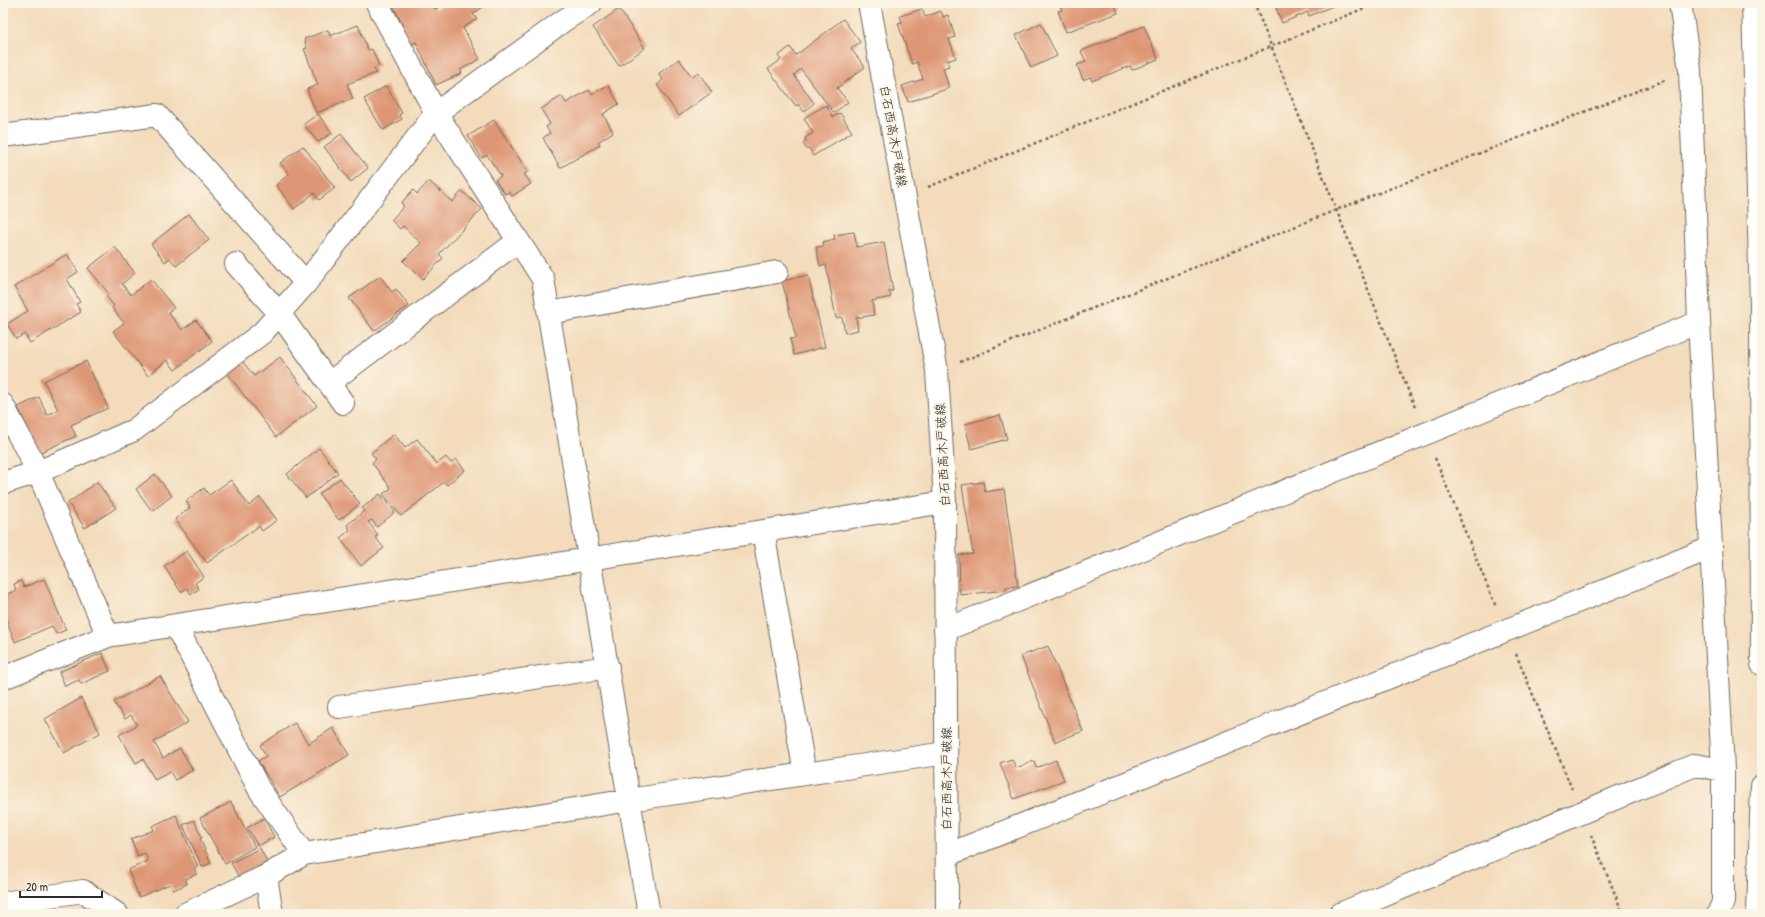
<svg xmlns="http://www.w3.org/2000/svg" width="1765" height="917" font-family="'Patrick Hand','Klee One',sans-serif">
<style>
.building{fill:#de9776}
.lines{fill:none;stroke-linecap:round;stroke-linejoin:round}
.minor-casing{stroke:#71695d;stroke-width:24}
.secondary-casing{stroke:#71695d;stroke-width:24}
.trunk-casing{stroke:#71695d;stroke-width:24}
.path{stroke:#71695d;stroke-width:2.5;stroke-dasharray:3 3;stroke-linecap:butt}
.minor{stroke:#fff;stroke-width:22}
.secondary{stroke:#fff;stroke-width:22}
.trunk{stroke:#fff;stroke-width:22}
.labels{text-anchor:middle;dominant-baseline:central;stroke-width:4;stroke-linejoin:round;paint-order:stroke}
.street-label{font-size:13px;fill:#2b2b2b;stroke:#fcf5e5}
</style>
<rect width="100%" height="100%" fill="#fcf5e5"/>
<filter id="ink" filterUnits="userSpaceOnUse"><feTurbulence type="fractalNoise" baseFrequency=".025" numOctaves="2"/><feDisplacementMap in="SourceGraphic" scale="8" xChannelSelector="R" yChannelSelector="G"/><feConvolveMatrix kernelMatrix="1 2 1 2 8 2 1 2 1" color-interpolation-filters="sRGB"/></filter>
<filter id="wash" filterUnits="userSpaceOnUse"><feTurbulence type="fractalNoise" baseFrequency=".012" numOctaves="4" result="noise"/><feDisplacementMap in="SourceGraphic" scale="16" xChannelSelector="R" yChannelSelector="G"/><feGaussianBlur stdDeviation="0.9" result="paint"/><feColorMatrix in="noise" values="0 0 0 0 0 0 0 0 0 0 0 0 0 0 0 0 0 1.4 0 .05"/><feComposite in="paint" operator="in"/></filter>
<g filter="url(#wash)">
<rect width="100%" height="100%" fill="#f3dbbb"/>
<g id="blocks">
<path class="building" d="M392,3H432L435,9L444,5L443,3H489L473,14L477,19L463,28L480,59L460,70L462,73L436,85L416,42L411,44Z
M1059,3H1114L1118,13L1066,32L1058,11L1062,10Z
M1274,3H1340L1309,16L1308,12L1282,23Z
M619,9L645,48L619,66L593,27Z
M922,9L925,17L941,11L943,17L948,15L955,37L949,39L956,58L947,61L949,66L943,68L949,88L908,102L902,86L923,79L917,62L912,64L898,23L902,22L900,16Z
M843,19L860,42L851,49L865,67L837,88L848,102L834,113L801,69L794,75L814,103L804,112L798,104L796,106L768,69L781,60L778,56L790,47L796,55Z
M1041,23L1057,56L1031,68L1016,35Z
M358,25L368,50L372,49L379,66L374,68L376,73L347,84L353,99L316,113L307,89L318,85L304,49L307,48L304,39L328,30L330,36Z
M1144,26L1158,59L1132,70L1130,66L1092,81L1090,77L1083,80L1077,65L1086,62L1081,51Z
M679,59L692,77L698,72L712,92L679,116L657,85L663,80L658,74Z
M608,85L619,104L603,114L613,132L598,142L600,145L560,168L543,138L550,133L546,127L550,124L541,109L562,96L566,103L589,90L592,94Z
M386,86L402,113L399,115L402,119L383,130L364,99Z
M826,105L833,117L840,113L852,132L813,156L809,148L807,150L803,143L806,141L805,138L813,133L804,118Z
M318,114L332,133L318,142L304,124Z
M494,120L528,172L524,174L531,184L512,196L509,192L505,194L495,180L501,176L487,155L482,158L468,136Z
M341,134L368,168L351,182L324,147Z
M303,146L335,188L319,200L314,193L294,209L276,185L289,174L280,163Z
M429,181L452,202L462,191L482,209L439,254L443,258L423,279L403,261L421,243L403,226L400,229L391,220L404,206L401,203L413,190L417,194Z
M189,214L209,240L176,266L170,258L165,262L151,244Z
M854,232L857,247L884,242L893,291H889L891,297L872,301L874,315L856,318L858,330L845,333L842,317L836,318L826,265L820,266L816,247L824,246L823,242L835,239L834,235Z
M115,247L135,273L122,284L131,295L151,279L174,308L168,312L182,330L196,320L212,341L175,370L167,360L148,376L113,331L124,323L112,308L114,306L106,296L109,294L88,268Z
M67,254L78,272L67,279L80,302L76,304L81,312L30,343L25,334L16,339L7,324L28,311L14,287Z
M808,275L825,347L794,355L790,339L796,338L782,281Z
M380,276L392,292L396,289L409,306L374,331L349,298Z
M280,357L317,406L276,437L227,373L242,361L254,376Z
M86,361L108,408L71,425L76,436L39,453L18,407L39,397L47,415L58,410L44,381Z
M1000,415L1007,439L971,449L965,424Z
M394,434L405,448L417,439L437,464L446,457L451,463L456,459L465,470L447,485L444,482L401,516L383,494L391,488L372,463L376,459L371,453Z
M319,448L338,473L306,498L287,474Z
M155,474L172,496L152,511L136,489Z
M340,478L360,504L339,520L319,494Z
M231,480L249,506L260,497L277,520L262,531L259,526L207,563L175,519L190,508L186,501L204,488L209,495Z
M97,482L116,508L85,528L68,503Z
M983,482L985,492L1004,489L1018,586L1006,587V590L960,595L959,555L973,554L962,485Z
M380,494L395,512L377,527L372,520L368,522L378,535L375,537L384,548L361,566L340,538L350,530L347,525L364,511L362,508Z
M187,551L204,577L195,583L199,589L191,594L187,588L181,592L164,566Z
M44,579L66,630L56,634L52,626L15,642L3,612V596L16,590L14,584L21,581L24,587Z
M1048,646L1083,731L1055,742L1021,656Z
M102,653L110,671L81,684L79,680L65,686L59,672Z
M160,676L188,722L154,742L163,758L180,748L193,770L175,780L170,772L155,780L143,759L136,763L119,735L137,725L131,715L125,719L114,702Z
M81,698L100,733L64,753L45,719Z
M295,723L308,744L333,728L349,755L280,797L258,761L266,756L260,745Z
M1012,759L1016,768L1034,761L1036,768L1056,760L1064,780L1014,799L1000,763Z
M231,802L255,847L225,864L200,818Z
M176,815L198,867L194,868L197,874L185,879L187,884L173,890L170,884L139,897L128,870L148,861L145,853L138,856L131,839L154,830L152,826Z
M264,818L274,837L258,846L247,828Z
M194,820L202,838L200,839L211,863L202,867L183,825Z
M260,848L267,862L239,877L231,863Z"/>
</g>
</g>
<g filter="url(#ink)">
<use href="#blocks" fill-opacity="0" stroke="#71695d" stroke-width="1"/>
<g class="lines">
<defs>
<path id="minor" d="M1680,3L1690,70L1699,322L1723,770V902L1718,914
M3,136L157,115L306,283
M236,264L279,313L343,403
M549,313L777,272
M329,383L518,241
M3,405L38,472L108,636
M3,483L38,472L134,430L262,333L306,283L436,113L563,21L591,3
M763,531L805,774
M176,626L259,789L304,854L266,876L272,914
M945,630L1699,322
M3,678L108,636L945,502
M339,707L608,667
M304,854L629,800L543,279L436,113L377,3
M947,855L1711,548
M3,903L83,891L117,914
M185,914L266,876
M649,914L629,800L946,753
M1340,914L1695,765L1723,770"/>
<path id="secondary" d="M869,3L937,371L945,502L947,914"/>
<path id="trunk" d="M1753,3L1761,306L1762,664
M1758,914L1762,786"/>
</defs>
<use href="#minor" class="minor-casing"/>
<use href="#secondary" class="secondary-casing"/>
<use href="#trunk" class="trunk-casing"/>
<path class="path" d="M1254,3L1416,410
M928,187L1377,3
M960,362L1336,210L1665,80
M1435,458L1496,607
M1516,654L1572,789
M1591,835L1623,914"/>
<use href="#minor" class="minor"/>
<use href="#secondary" class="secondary"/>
<use href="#trunk" class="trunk"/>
</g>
</g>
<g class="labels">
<g class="street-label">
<text transform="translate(894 136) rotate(80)">白石西高木戸破線</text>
<text transform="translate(942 455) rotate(-93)">白石西高木戸破線</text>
<text transform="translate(946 779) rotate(-90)">白石西高木戸破線</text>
</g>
</g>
<rect width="1765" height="917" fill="none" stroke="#fcf5e5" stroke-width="16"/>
<path d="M20 891v6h82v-6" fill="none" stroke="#2b2b2b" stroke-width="2"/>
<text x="26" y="891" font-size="12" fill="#2b2b2b" stroke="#fcf5e5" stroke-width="3" paint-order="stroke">20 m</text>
</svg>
